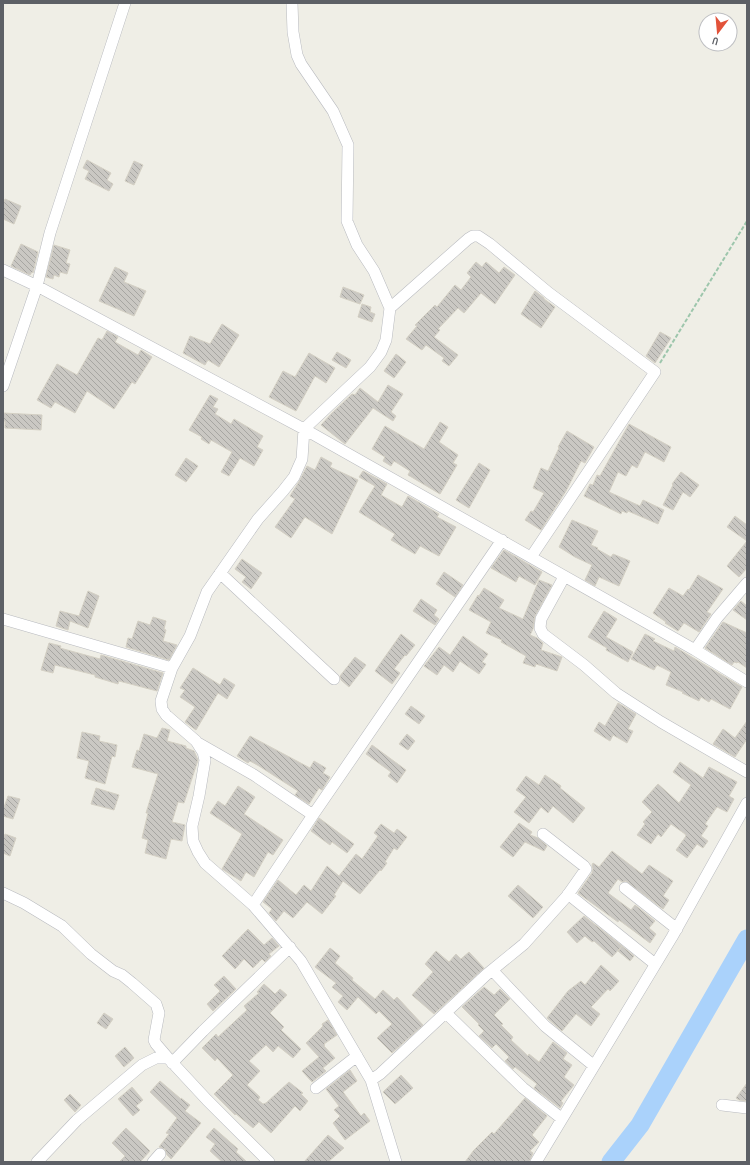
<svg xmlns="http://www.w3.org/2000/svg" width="750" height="1165" font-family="'Sofia Sans Condensed',sans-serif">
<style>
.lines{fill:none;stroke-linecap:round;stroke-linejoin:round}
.river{stroke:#aad2fb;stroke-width:19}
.building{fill:url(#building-back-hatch);stroke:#d4d0c4}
.minor-casing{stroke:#b8babf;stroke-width:12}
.path{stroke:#9dc6ac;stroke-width:2;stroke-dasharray:4 2;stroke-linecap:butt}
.minor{stroke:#fff;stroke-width:11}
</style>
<defs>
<pattern id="building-back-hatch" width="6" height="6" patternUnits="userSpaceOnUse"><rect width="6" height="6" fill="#cac8c3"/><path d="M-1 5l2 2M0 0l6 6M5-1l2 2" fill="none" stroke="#a7a6a2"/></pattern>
</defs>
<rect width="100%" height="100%" fill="#efeee6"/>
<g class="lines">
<path class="river" d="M611,1162L640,1125L747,939"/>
</g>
<path class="building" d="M87,160L111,173L107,180L113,184L109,191L85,179L89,171L83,168Z
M134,161L143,165L134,185L125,181Z
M5,199L21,206L14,224L3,219V205Z
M21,244L38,252L33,273L32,272L30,275L11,266Z
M54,245L70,250L66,263L70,264L67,274L60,272L59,277L54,275L53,279L46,277Z
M476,262L482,267L486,262L499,273L504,267L515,275L495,304L481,293L464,313L458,308L438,329L440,330L434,337L458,355L449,366L442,361L444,358L426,345L422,350L406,339L417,326L415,325L435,305L437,307L455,285L461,290L471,277L467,273Z
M115,267L128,273L124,282L146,291L134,316L99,301Z
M343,287L364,295L360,304L340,297Z
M535,291L544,298V299L555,307L541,328L521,314Z
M362,304L371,307L370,312L375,314L372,322L358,317Z
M222,324L239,335L219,367L208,360L205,365L183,353L190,336L210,344Z
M107,331L118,337L115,342L138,355L141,350L152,357L135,384L132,382L114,409L87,391L75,413L55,402L51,408L37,400L57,364L77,375L98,338L102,340Z
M660,332L671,338L655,363L646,356Z
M337,352L351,360L346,368L332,360Z
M309,353L335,368L326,383L315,376L296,411L269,397L283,371L295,377Z
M396,354L406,362L394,378L384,371Z
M388,385L403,394L391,412L396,416L393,421L373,408L345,444L321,425L331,414L352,394L355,395L360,388L378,402Z
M210,395L218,399L213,407L218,409L215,414L231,424L234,419L263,436L257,447L263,450L254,466L240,458L229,476L221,472L232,452L211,440L209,444L201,439L202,437L189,430Z
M3,413L42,415L41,430L5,428V421H3Z
M440,422L448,427L439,442L458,455L453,463L457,465L440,494L408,475L410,471L394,461L391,466L383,461L385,457L372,449L385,426L424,449Z
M629,424L671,447L664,462L645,452L637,468L632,465L626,476L618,472L609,492L640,506L643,500L664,510L658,524L628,511L627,513L622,511L621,514L584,496L590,484L593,485L597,475L600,476Z
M567,431L594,447L585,463L581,461L566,491L541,530L525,520L531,511L533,512L544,493L533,488L541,468L548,471L559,448L558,447Z
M321,457L332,463L330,467L358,480L332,534L305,517L291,538L275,527L295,499L290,496L300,480L307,466L315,470Z
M186,458L198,466L186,482L175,475Z
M479,463L490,470L469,508L456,500Z
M363,471L387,484L381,495L402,507L408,496L439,514L437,517L456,527L439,556L420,546L415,554L391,540L395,534L359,512L375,486L359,477Z
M681,472L699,485L690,497L683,492L673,510L663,505L673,485L672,484Z
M735,516L747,525V568L739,577L727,566L747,541L727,527Z
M572,520L598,531L591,545L598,548L597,549L611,557L613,554L630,561L619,586L599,577L595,586L585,580L592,565L575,557L559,547Z
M504,550L542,572L535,585L519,576L516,582L491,568Z
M242,559L262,573L251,589L242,582L246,577L235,569Z
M444,572L463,585L455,597L436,584Z
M698,575L723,589L707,612L711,614L699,632L684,623L678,631L665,623L666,622L653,613L669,588L683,596L688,589L689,590Z
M539,580L552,585L535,616L533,629L530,635L537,638L543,643L541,650L562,657L557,671L536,664L535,667L523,663L526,656L501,642L502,640L486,633L491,622L469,610L478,595L479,596L484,588L504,600L499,608L523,619Z
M88,591L99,596L88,628L70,621L68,630L56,626L60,611L79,616Z
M421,599L437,610L434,615L439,619L435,625L413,611Z
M741,601L747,606V620L733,610Z
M604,611L617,619L606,637L633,652L628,662L606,650L607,648L588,637Z
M153,617L166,621L164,629L166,630L163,641L177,645L169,660L126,647L128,638L132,639L138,621L150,625Z
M723,622L747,633V668L738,662L737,663L734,662L732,665L705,648Z
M401,634L415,645L406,656L405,655L394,669L400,673L392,684L375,671Z
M645,634L655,639L653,641L674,651L675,647L742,687L730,709L711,699L709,702L701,697L699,701L682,693L683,692L666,685L671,672L657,665L654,670L631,659Z
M463,636L488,654L482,662L486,664L479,674L460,661L453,672L444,665L437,675L424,666L439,647L450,655Z
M49,643L61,646L60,648L100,659L101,655L163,673L157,691L119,681L118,684L95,677V675L55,665L53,673L41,670Z
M355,657L366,665L349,687L341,680L340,676Z
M193,668L220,685L224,678L235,685L227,699L218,693L196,730L185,722L195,707L180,697L185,690L180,688Z
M618,703L636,714L628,729L633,731L627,743L613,735L610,741L594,731L599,722L605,726Z
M411,706L425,716L419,724L405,714Z
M747,721V739L735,757L713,744L723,729L735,738Z
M162,728L170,730L167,741L186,746V748L194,751L198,760L184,803L178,802L172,822L185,825L182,841L171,839L166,859L145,853L148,840L142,838L148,813H146L158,774L132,767L137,750L139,751L144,734L157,738Z
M82,732L100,736L99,741L117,745L115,757L112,756L105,784L85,778L89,761L77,758Z
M407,734L415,741L408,750L399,744Z
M250,736L310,768L314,761L326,768L323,773L330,777L322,790L319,788L309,804L295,795L298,791L259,766L250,761L248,763L237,756Z
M372,745L406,770L397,783L388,776L391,772L366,754Z
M680,762L703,778L709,767L737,782L729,796L734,799L727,812L717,807L705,824L708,826L701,836L708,841L703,848L697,844L687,858L676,850L686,836L685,834L671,824L661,837L658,834L651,844L637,835L645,824L643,822L652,812L642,802L658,784L679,803L691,785L673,772Z
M545,775L561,786L560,788L585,808L573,823L553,806L548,813L541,807L529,823L514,812L526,797L516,790L526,776L539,785Z
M238,786L255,797L244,814L283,840L273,855L268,852L254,877L246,872L241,881L222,869L242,834L210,813L218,801L225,806Z
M96,788L119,795L114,810L91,804Z
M8,796L20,799L13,819L3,816V810Z
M319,818L354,844L347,853L332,842L330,845L311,831Z
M519,823L532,832L530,835L538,838L547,846L544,851L525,842L513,857L500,847Z
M381,824L394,833L397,829L407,837L397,850L394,848L385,862L387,863L381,871L380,870L360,894L343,881L334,895L336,896L322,914L307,902L293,918L284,911L276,921L269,913L272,909L263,902L278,880L296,895L304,885L311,891L327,866L339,876L356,854L362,859L378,836L374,833Z
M5,834L16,838L10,856L3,853V840Z
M612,851L642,874L649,865L673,881L663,896L669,900L663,909L626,881L622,882L618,879L608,893L631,910L635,905L655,921L649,928L656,934L650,943L619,920L618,922L578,893L592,873L593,869L592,865L593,863L599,867Z
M518,885L543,907L533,918L508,896Z
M584,916L622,946L612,957L594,941L592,942L585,936L577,943L567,932Z
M248,929L264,945L272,938L279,946L269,954L271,956L265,962L262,959L253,968L244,959L235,969L222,956Z
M622,946L634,956L630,961L618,951Z
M330,948L340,956L335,963L353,978L352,980L375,999L383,990L394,1000L397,997L423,1025L392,1053L377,1038L392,1024L379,1011L376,1014L358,997L347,1010L338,1002L343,996L332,987L336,983L315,967Z
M436,951L449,962L456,954L461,959L469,952L484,968L434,1014L412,995L433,972L425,964Z
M601,965L619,981L610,991L608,989L591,1007L600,1014L591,1026L576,1014L562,1031L547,1018L568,991L581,981L585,985Z
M224,976L236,989L213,1011L207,1004L220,991L214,985Z
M264,984L275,994L280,989L287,995L270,1013L284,1027L281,1030L301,1049L293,1058L278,1046L273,1052L266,1045L249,1061L260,1071L247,1085L260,1097L258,1100L263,1104L266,1103L289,1082L303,1093L301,1094L308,1101L300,1111L295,1106L271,1133L259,1122L253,1128L236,1114L235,1115L214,1094L233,1075L217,1058L215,1061L202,1048L216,1034L218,1037L247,1010L244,1006L259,993L257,992Z
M484,987L494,995L500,989L510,999L494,1015L503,1024L501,1025L513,1037L511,1040L528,1056L529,1054L539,1062L553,1042L567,1053L563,1059L572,1065L564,1077L574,1085L561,1101L563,1103L560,1108L534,1088L537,1084L515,1067L513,1069L505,1061L509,1057L496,1044L492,1048L479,1036L484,1031L478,1025L479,1024L462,1007Z
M104,1013L113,1019L106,1029L97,1023Z
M328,1020L337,1035L324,1044L325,1045L324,1046L335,1058L323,1068L326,1071L312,1082L302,1071L319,1057L306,1043L323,1026L322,1024Z
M125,1047L134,1058L124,1067L115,1056Z
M350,1070L357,1081L343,1092L361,1116L364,1113L370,1121L345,1140L333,1123L340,1116L334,1110L339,1106L326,1089Z
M401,1075L413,1088L395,1104L383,1092Z
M160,1081L181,1099V1098L190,1105L185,1111L201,1123L171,1159L167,1155L165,1149L159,1147L169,1134L166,1133L177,1118L150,1092Z
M747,1083V1101L739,1100L736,1098Z
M132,1087L143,1100L136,1106L140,1110L133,1116L118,1099Z
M70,1094L81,1105L75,1112L64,1100Z
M525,1098L547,1116L532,1135L539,1142L530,1151L533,1153L529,1162H465L474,1150L492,1132L494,1134Z
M126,1128L150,1151L140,1162H119L125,1156L112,1143Z
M214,1128L238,1149L236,1152L247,1162H222L210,1151L215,1144L206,1137Z
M328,1135L344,1148L328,1162H304Z"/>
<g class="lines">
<defs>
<path id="minor" d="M292,3L293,32L297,55L301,64L333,111L348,145L347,221L357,245L374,271L390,308
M3,270L37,286L304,429L695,650L747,682
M3,386L37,286L50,233L125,3
M220,573L334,679
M564,577L541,619L540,628L543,634L584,665L616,693L661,722L747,772
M3,619L172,668
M695,650L717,618L747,583
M198,743L254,775L313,815
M625,888L677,929
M3,893L24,903L62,926L91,954L113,971L122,975L132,983L156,1004L159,1013L154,1040L156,1044L168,1058
M568,894L655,964
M253,905L313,815L502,540
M492,970L545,1026L593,1065
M446,1013L523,1088L561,1118
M172,1063L203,1031L290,947
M371,1080L380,1074L486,975L524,944L567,896L586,869L584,866L543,834
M316,1088L357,1056
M722,1105L747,1108
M37,1162L77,1120L142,1065L156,1058H168L207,1100L269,1162
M153,1162L160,1154
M396,1162L371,1080L301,961L253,905L205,863L198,852L193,841L192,826L199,796L205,760L203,752L196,741L166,715L162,709L161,701L172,668L190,636L207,592L258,519L283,491L294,477L302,459L304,429L370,367L381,352L386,340L390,308L468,239L473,236H478L490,244L549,293L655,372L531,557
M536,1162L672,937L747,803"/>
</defs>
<use href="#minor" class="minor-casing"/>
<path class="path" d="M660,363L747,221"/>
<use href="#minor" class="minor"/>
</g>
<rect width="750" height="1165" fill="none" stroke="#5d6066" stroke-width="8"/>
<g transform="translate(718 32) rotate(196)"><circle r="19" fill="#ffffff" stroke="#bebfc2"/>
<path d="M0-3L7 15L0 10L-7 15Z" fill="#e25239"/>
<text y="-6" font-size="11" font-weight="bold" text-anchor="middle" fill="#5d6066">U</text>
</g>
</svg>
